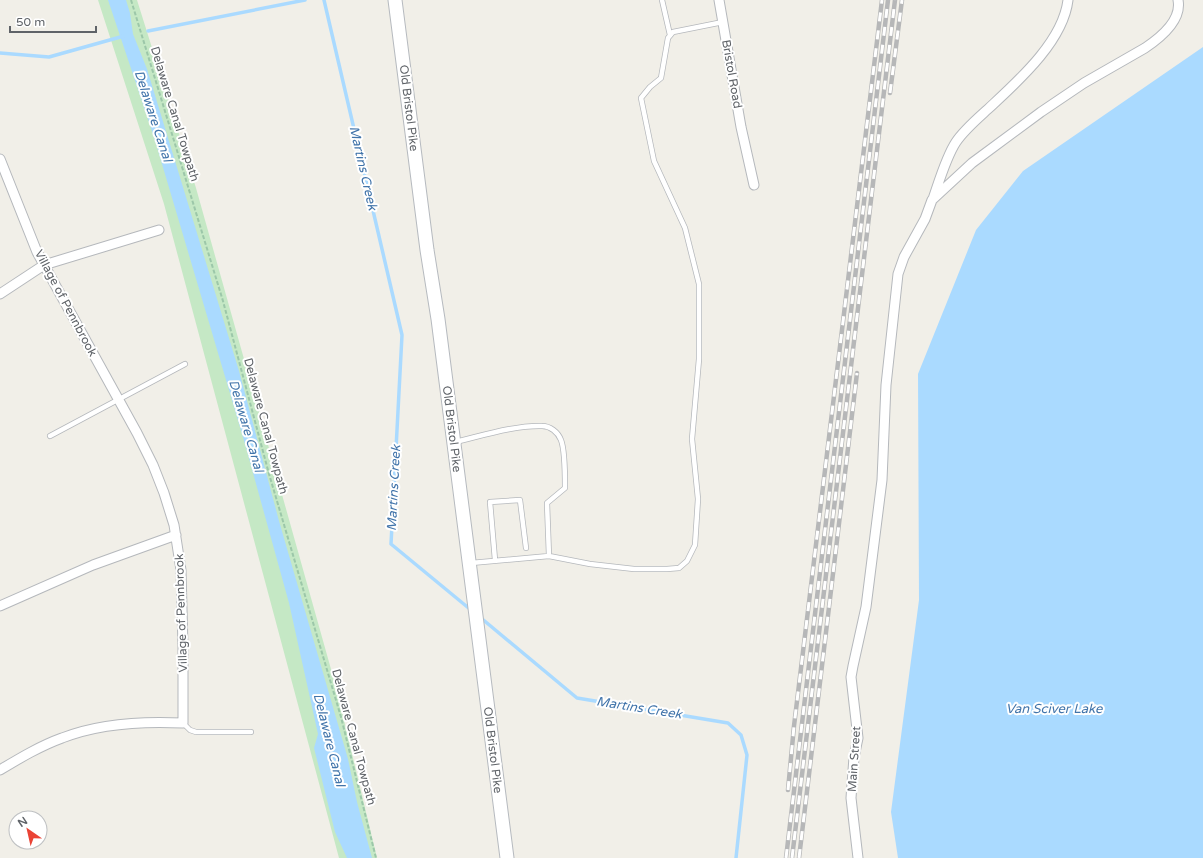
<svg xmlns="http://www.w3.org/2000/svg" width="1203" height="858" font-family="'Varela Round',sans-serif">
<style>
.green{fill:#c5e8c5}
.water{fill:#aadaff}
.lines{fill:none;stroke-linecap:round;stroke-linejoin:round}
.stream{stroke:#aadaff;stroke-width:3.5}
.service-casing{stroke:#b5b8bc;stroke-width:6}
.minor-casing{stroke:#b5b8bc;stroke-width:11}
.secondary-casing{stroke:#b6babf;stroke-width:15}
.path{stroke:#9cc7a9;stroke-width:2;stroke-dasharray:4 2;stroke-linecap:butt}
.service{stroke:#fff;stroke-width:4.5}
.minor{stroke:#fff;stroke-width:9}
.secondary{stroke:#fff;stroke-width:13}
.rail-casing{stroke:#b6b7b8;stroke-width:4.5}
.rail{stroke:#fff;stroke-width:3;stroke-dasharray:9;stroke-linecap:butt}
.labels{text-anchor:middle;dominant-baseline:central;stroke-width:4;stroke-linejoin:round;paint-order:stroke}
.street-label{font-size:12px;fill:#5f6368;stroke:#fff}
.water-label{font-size:13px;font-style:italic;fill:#4174aa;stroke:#fff}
</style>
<rect width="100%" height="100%" fill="#f1efe8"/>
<path class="green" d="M98,0H137L196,188L336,687L377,858H339L164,204Z"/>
<path class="water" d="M108,0H126L130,13L133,34L147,69L239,371L279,521L348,759L357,802L372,858H347L335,832L314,748L318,734L289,603L245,444L154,137Z
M1203,47V858H898L891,812L919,600L918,374L976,230L1023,171Z"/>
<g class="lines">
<path class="stream" d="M324,0L402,335L391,544L471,610
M148,31L305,0
M0,53L49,57L124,36
M481,618L577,698L728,723L741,735L747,755L736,858"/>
<defs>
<path id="service" d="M662,0L670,35
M50,436L185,364
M455,442C481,436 516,425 542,426C550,426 558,432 561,440C565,450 565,476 565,488L547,503L549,556L471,563
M549,556L590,564L634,569H667L679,568L687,561L695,545L698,499L692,439L699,359V284L685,228L654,161L641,98L650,87L661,78L668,38L673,32L723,22
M495,560L490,502L520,500L526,548
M183,723L190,730L196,732H251"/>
<path id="minor" d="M719,0L741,127L754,185
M0,159L37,252L137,433L153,465L164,493L174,525L181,570L183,647V723C143,721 100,723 62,738C40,746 20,758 0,770
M933,199C939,182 946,157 956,142C964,130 977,119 988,109C1017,82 1063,42 1068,0
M0,294L44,265L159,230
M0,606L93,565L176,535
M858,858L851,798L854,757L858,738L851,677L853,666L866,607L882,480L886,385L898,274L904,257L925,219L932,200L972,163L1041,112L1084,83L1145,48C1160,38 1182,20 1178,0"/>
<path id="secondary" d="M395,0L427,250L438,319L507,858"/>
</defs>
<use href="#service" class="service-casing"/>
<use href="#minor" class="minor-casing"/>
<use href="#secondary" class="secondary-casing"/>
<path class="path" d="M131,0L223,301L269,474L341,717L376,858"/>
<use href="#service" class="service"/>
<use href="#minor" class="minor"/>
<use href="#secondary" class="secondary"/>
<defs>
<path id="rail" d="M890,93L902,0
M788,790L794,726L882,0
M786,858L888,0
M792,858L895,0
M799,858L857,373"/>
</defs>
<use href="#rail" class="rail-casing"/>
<use href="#rail" class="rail"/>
</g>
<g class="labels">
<g class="street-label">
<text transform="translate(732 74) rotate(80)">Bristol Road</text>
<text transform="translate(409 108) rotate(83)">Old Bristol Pike</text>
<text transform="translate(175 114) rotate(73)">Delaware Canal Towpath</text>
<text transform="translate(66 303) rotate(62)">Village of Pennbrook</text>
<text transform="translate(266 426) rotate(75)">Delaware Canal Towpath</text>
<text transform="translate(452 429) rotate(83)">Old Bristol Pike</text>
<text transform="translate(181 613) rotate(-92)">Village of Pennbrook</text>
<text transform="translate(354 737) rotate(75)">Delaware Canal Towpath</text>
<text transform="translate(493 750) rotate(83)">Old Bristol Pike</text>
<text transform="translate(854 759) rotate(-86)">Main Street</text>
</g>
<g class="water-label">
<text transform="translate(153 116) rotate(72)">Delaware Canal</text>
<text transform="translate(363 168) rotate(77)">Martins Creek</text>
<text transform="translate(246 426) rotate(74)">Delaware Canal</text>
<text transform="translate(394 488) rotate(-87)">Martins Creek</text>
<text transform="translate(639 708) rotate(9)">Martins Creek</text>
<text x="1054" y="709">Van Sciver Lake</text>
<text transform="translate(329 740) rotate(76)">Delaware Canal</text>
</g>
</g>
<g transform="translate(28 830) rotate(326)"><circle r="19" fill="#ffffff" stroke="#bfc1c3"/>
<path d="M0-3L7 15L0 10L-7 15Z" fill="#ea4335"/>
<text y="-6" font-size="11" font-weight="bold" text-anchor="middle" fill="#5f6368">N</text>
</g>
<path d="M10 26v6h86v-6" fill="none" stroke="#5f6368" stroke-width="2"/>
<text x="16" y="26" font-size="12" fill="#5f6368" stroke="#ffffff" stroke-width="3" paint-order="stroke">50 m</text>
</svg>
